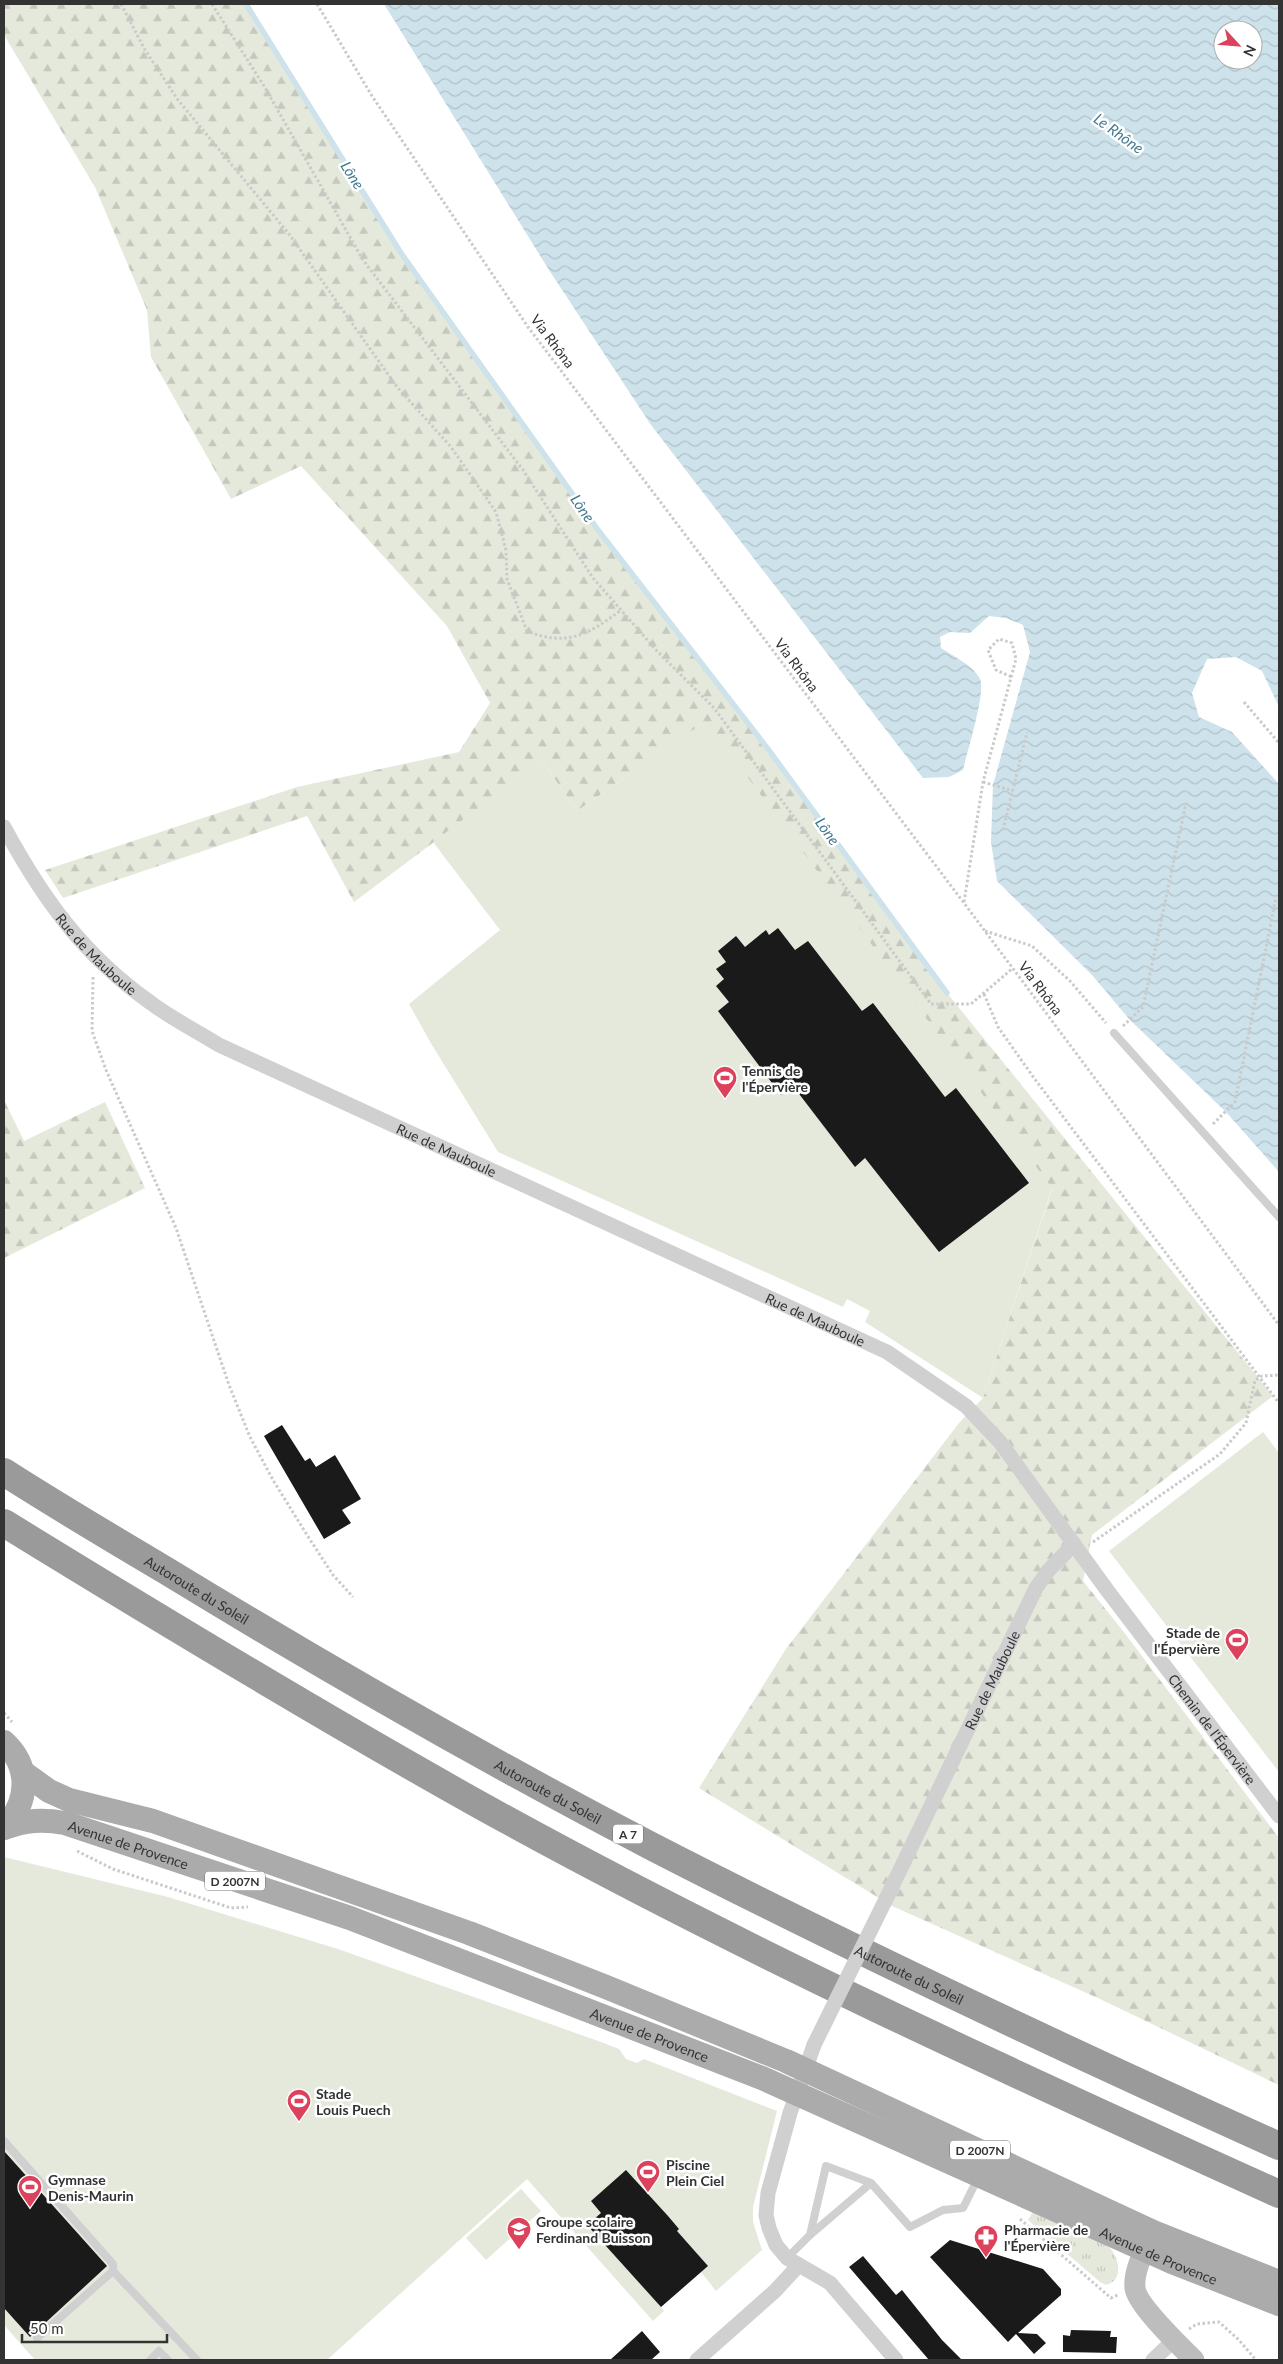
<svg xmlns="http://www.w3.org/2000/svg" width="1283" height="2364" font-family="Lato,sans-serif">
<style>
.grass{fill:url(#grass-tufts)}
.forest{fill:url(#forest-firs)}
.park{fill:#e4e9dc}
.water{fill:url(#water-waves);fill-rule:evenodd}
.lines{fill:none;stroke-linecap:round;stroke-linejoin:round}
.stream{stroke:#cde2ea;stroke-width:5.5}
.building{fill:#1a1a1a}
.path{stroke:#cacaca;stroke-width:3;stroke-dasharray:2.5 2.5;stroke-linecap:butt}
.lane{stroke:#d0d0d0;stroke-width:8}
.street{stroke:#d0d0d0;stroke-width:15}
.secondary{stroke:#bdbdbd;stroke-width:21}
.primary{stroke:#ababab;stroke-width:24}
.highway{stroke:#9a9a9a;stroke-width:28}
.street-bridge{stroke:#d0d0d0;stroke-width:15}
.labels{text-anchor:middle;dominant-baseline:central;stroke-width:5;stroke-linejoin:round;paint-order:stroke}
.shield{fill:#fff;stroke:#707070;stroke-width:1}
.shield-label{font-size:12px;font-weight:bold;fill:#333}
.street-label{font-size:14px;fill:#333;stroke:#fff}
.poi-label{font-size:14px;font-weight:bold;fill:#333;stroke:#fff;text-anchor:start}
.water-label{font-size:15px;font-style:italic;fill:#447a91;stroke:#fff}
</style>
<defs>
<pattern id="grass-tufts" width="24" height="20" patternUnits="userSpaceOnUse" patternTransform="scale(1.25)"><rect width="24" height="20" fill="#e4e9dc"/><path d="M3 7l-1-3M5 7V3M7 7l1-3M15 17l-1-3M17 17v-4M19 17l1-3" fill="none" stroke="#c4c8bd"/></pattern>
<pattern id="forest-firs" width="22" height="20" patternUnits="userSpaceOnUse" patternTransform="scale(1.25)"><rect width="22" height="20" fill="#e4e9dc"/><path d="M5 1l3.5 6h-7zM16 11l3.5 6h-7z" fill="#c4c8bd"/></pattern>
<pattern id="water-waves" width="16" height="10" patternUnits="userSpaceOnUse" patternTransform="scale(1.25)"><rect width="16" height="10" fill="#cde2ea"/><path d="M0 5q4-4 8 0t8 0" fill="none" stroke="#b0c2c9"/></pattern>
</defs>
<rect width="100%" height="100%" fill="#fff"/>
<path class="grass" d="M1034,2210L1108,2246C1119,2256 1125,2280 1106,2285L1100,2282L1028,2220Z"/>
<path class="forest" d="M4,4H246L401,253L598,530L768,749L947,993L1273,1396L1092,1535L1083,1581L1123,1631L1279,1838V2085L1100,1999L892,1906L699,1788L786,1649L959,1423L983,1398L1052,1189L705,722L577,811L542,761L354,902L307,816L63,898L45,870L297,787L459,752L490,703L447,626L301,466L231,499L151,357L147,310L95,187L4,35Z
M4,1100L24,1141L105,1102L145,1188L4,1258Z"/>
<path class="park" d="M706,721L1052,1188L983,1398L865,1322L870,1311L847,1299L843,1307L498,1152L432,1045L409,1004L500,930L433,842L542,761L577,811Z
M1263,1432L1279,1453V1772L1109,1551Z
M4,1857L168,1897L338,1949L601,2042L619,2049L626,2059L637,2063L644,2059L777,2111L753,2207V2222L762,2250L716,2291L701,2272L661,2307L664,2311L653,2321L527,2179L327,2360H35L4,2325Z
M521,2189L541,2211L486,2260L466,2238Z"/>
<path class="water" d="M384,4H1279V707L1262,671L1236,657L1207,659L1192,693L1199,717L1232,732L1279,784V1172L1226,1112L1130,1020L1092,975L997,881L991,842L993,785L1030,652L1023,625L1006,618L989,616L970,633L950,632L940,637L941,648C953,656 974,666 980,679C986,692 967,753 963,770L949,777L923,778L651,425L549,270ZM1223,30H1253V60H1223Z"/>
<g class="lines">
<path class="stream" d="M246,4L401,253L598,530L768,749L947,993"/>
</g>
<path class="building" d="M778,928L795,950L808,941L862,1011L873,1003L945,1097L956,1088L1029,1183L939,1252L865,1158L855,1167L793,1086L781,1095L718,1011L729,1002L716,986L724,979L716,969L726,962L718,951L736,936L745,947L766,930L769,935Z
M282,1425L305,1461L310,1458L316,1467L335,1455L361,1499L342,1510L351,1523L324,1539L264,1436Z
M4,2151L107,2266L30,2337L4,2308Z
M626,2170L668,2216L679,2229L677,2231L708,2266L661,2307L587,2225L601,2213L591,2201Z
M950,2240L1043,2269L1061,2289V2295L1018,2333L1037,2334L1046,2343L1034,2354L1016,2334L1008,2342L930,2257Z
M863,2256L896,2295L902,2290L942,2340L962,2360H929L849,2267Z
M1071,2330L1111,2331L1110,2337H1117L1116,2353L1063,2352V2335L1070,2336Z
M642,2331L660,2352L651,2360H610Z"/>
<g class="lines">
<path class="path" d="M121,4L145,50L178,100L289,234L397,387L451,447L496,512L506,550L507,579L527,631C566,647 588,635 621,610
M212,4L264,86L363,260L523,470L593,578L657,651L714,708L931,1004H971L1013,968
M317,4L372,96L528,327L964,903L1279,1325
M1244,702L1279,743
M983,782L1013,791
M1003,830L1027,732
M964,902L983,782L1016,659L1012,643L999,639L988,650L996,670L1012,677
M985,931L1032,946L1070,981L1106,1023
M93,977L92,1031L106,1070L176,1228L229,1385L250,1437L273,1480L307,1535L333,1575L353,1597
M984,994L998,1027L1034,1078L1279,1403
M1123,1026L1143,1007L1186,803
M1213,1124L1235,1102L1276,898
M1093,1542L1220,1454L1246,1423L1255,1380L1262,1376L1279,1375
M4,1713L12,1722
M77,1851L113,1869L231,1908L248,1907
M1020,2219L1111,2298L1118,2295
M1189,2329L1197,2324L1219,2322L1239,2340L1256,2360"/>
<path class="lane" d="M1114,1033L1279,1217
M4,2141L113,2264V2271
M810,2235L826,2166L871,2183L910,2227L943,2210L963,2208L978,2178
M787,2258L810,2235L871,2183
M37,2338L113,2271L197,2360
M150,2360L159,2351L168,2360"/>
<g class="street">
<path id="s1" d="M4,827C43,899 83,955 151,1003C172,1019 197,1031 219,1045L887,1352L966,1406L1000,1442L1107,1590L1279,1816"/>
<path id="s2" d="M887,1897L1036,1588L1048,1571L1074,1544"/>
<path d="M814,2045L790,2113L768,2193L766,2215L769,2228L776,2245L787,2258L830,2283L896,2360"/>
<path d="M697,2360L775,2291L799,2265"/>
<path d="M1153,2360L1174,2340"/>
</g>
<path class="secondary" d="M1151,2235C1145,2250 1133,2271 1135,2288C1137,2305 1181,2347 1194,2360"/>
<g class="primary">
<path d="M4,1742C31,1767 29,1802 4,1828"/>
<path d="M24,1773L49,1791L69,1800L153,1821L469,1933L606,1987L786,2061L1153,2232L1279,2282"/>
<path id="s3" d="M4,1828C26,1820 42,1819 65,1823L350,1918L762,2078L1172,2262L1279,2304"/>
</g>
<g class="highway">
<path id="s4" d="M4,1472C57,1506 111,1538 165,1570C324,1667 486,1760 651,1846C857,1952 1068,2051 1279,2146"/>
<path d="M4,1523C160,1619 317,1714 478,1804C737,1948 1009,2072 1279,2194"/>
</g>
<path class="street-bridge" d="M814,2045L887,1897"/>
</g>
<defs>
<symbol id="stadium-pin" viewBox="-11 -11 22 30"><path d="M0 17L-7.5 6A9.5 9.5 0 1 1 7.5 6Z" fill="#dc425c" stroke="#fff"/><path d="M0-5a6.5 5 0 1 0 0 10a6.5 5 0 1 0 0-10ZM-3.5-1.8h7v3.6h-7Z" fill="#fff"/></symbol>
<symbol id="school-pin" viewBox="-11 -11 22 30"><path d="M0 17L-7.5 6A9.5 9.5 0 1 1 7.5 6Z" fill="#dc425c" stroke="#fff"/><path d="M0-5L7-2L0 1L-7-2ZM-4 1L0 2.5L4 1V4Q0 6-4 4Z" fill="#fff"/></symbol>
<symbol id="pharmacy-pin" viewBox="-11 -11 22 30"><path d="M0 17L-7.5 6A9.5 9.5 0 1 1 7.5 6Z" fill="#dc425c" stroke="#fff"/><path d="M-2-6h4v4h4v4h-4v4h-4v-4h-4v-4h4Z" fill="#fff"/></symbol>
</defs>
<g fill-rule="evenodd">
<use href="#stadium-pin" x="711" y="1064" width="28" height="38"/>
<use href="#stadium-pin" x="1223" y="1626" width="28" height="38"/>
<use href="#stadium-pin" x="285" y="2087" width="28" height="38"/>
<use href="#stadium-pin" x="634" y="2158" width="28" height="38"/>
<use href="#stadium-pin" x="16" y="2173" width="28" height="38"/>
<use href="#school-pin" x="505" y="2215" width="28" height="38"/>
<use href="#pharmacy-pin" x="972" y="2223" width="28" height="38"/>
</g>
<g class="labels">
<g class="shield">
<rect x="613" y="1824.5" width="30" height="19" rx="4"/>
<rect x="205" y="1871.5" width="60" height="19" rx="4"/>
<rect x="950" y="2140.5" width="60" height="19" rx="4"/>
</g>
<g class="shield-label">
<text x="628" y="1834">A 7</text>
<text x="235" y="1881">D 2007N</text>
<text x="980" y="2150">D 2007N</text>
</g>
<g class="street-label">
<text transform="translate(553 341) rotate(53)">Via Rhôna</text>
<text transform="translate(797 665) rotate(53)">Via Rhôna</text>
<text stroke="none"><textPath href="#s1" startOffset="158">Rue de Mauboule</textPath></text>
<text transform="translate(1041 988) rotate(53)">Via Rhôna</text>
<text stroke="none"><textPath href="#s1" startOffset="562">Rue de Mauboule</textPath></text>
<text stroke="none"><textPath href="#s1" startOffset="968">Rue de Mauboule</textPath></text>
<text stroke="none"><textPath href="#s4" startOffset="226">Autoroute du Soleil</textPath></text>
<text stroke="none"><textPath href="#s2" startOffset="241">Rue de Mauboule</textPath></text>
<text stroke="none"><textPath href="#s1" startOffset="1549">Chemin de l'Épervière</textPath></text>
<text stroke="none"><textPath href="#s4" startOffset="631">Autoroute du Soleil</textPath></text>
<text stroke="none"><textPath href="#s3" startOffset="129">Avenue de Provence</textPath></text>
<text stroke="none"><textPath href="#s4" startOffset="1036">Autoroute du Soleil</textPath></text>
<text stroke="none"><textPath href="#s3" startOffset="684">Avenue de Provence</textPath></text>
<text stroke="none"><textPath href="#s3" startOffset="1239">Avenue de Provence</textPath></text>
</g>
<g class="poi-label">
<text x="742" y="1070">Tennis de<tspan x="742" dy="16">l'Épervière</tspan></text>
<text x="1220" y="1632" text-anchor="end">Stade de<tspan x="1220" dy="16">l'Épervière</tspan></text>
<text x="316" y="2093">Stade<tspan x="316" dy="16">Louis Puech</tspan></text>
<text x="666" y="2164">Piscine<tspan x="666" dy="16">Plein Ciel</tspan></text>
<text x="48" y="2179">Gymnase<tspan x="48" dy="16">Denis-Maurin</tspan></text>
<text x="536" y="2221">Groupe scolaire<tspan x="536" dy="16">Ferdinand Buisson</tspan></text>
<text x="1004" y="2229">Pharmacie de<tspan x="1004" dy="16">l'Épervière</tspan></text>
</g>
<g class="water-label">
<text transform="translate(1119 133) rotate(36)">Le Rhône</text>
<text transform="translate(353 175) rotate(58)">Lône</text>
<text transform="translate(583 508) rotate(55)">Lône</text>
<text transform="translate(828 831) rotate(54)">Lône</text>
</g>
</g>
<rect width="1283" height="2364" fill="none" stroke="#333333" stroke-width="10"/>
<g transform="translate(1238 45) rotate(116)"><circle r="24" fill="#ffffff" stroke="#adadad"/>
<path d="M0-4L9 19L0 12L-9 19Z" fill="#dc425c"/>
<text y="-8" font-size="14" font-weight="bold" text-anchor="middle" fill="#333333">N</text>
</g>
<path d="M22 2334v8h145v-8" fill="none" stroke="#333333" stroke-width="2.5"/>
<text x="30" y="2334" font-size="15" fill="#333333" stroke="#ffffff" stroke-width="4" paint-order="stroke">50 m</text>
</svg>
